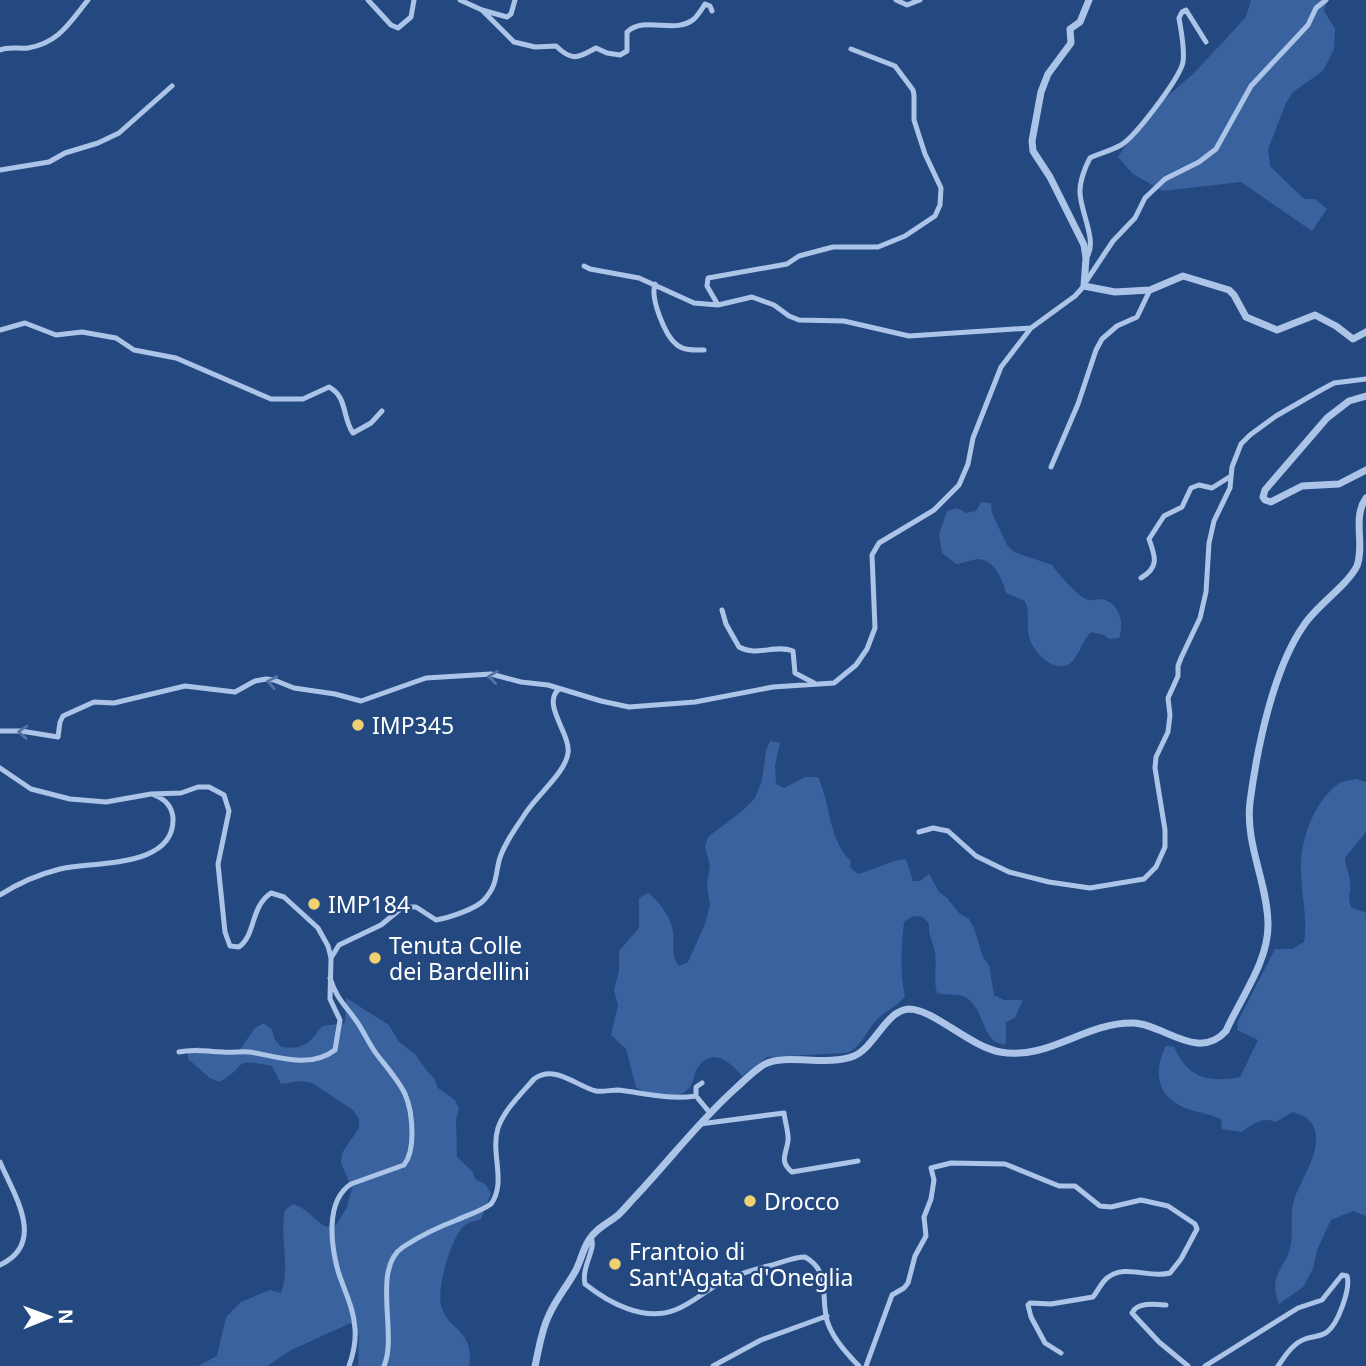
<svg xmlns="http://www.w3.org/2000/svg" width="1366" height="1366" font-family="'Noto Sans',sans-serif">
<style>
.green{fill:#39629f}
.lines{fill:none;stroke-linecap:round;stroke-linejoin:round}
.minor{stroke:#acc4e7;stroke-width:5}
.tertiary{stroke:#acc4e7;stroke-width:7}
.oneway{stroke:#5474a5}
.poi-dot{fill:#f1d16f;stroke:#244981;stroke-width:2.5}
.labels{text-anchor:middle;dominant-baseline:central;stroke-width:5;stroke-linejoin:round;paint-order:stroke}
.poi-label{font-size:23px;fill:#fff;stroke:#244981;text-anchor:start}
</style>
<rect width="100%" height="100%" fill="#244981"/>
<path class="green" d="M1251,0H1327L1324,11L1335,29L1334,49L1323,71L1293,92L1286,103L1268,149L1270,166L1304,199H1315L1327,209L1312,231L1241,182L1163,191L1133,174L1118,157L1139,125L1160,103L1194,73L1246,17Z
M981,502L991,503L992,513L1007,545L1014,552L1052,565C1056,572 1080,598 1088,600C1092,601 1096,599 1100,599C1119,601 1125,623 1119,638L1109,639L1104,635L1091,632C1082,640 1079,657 1069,664C1053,673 1035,653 1030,640C1025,627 1031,614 1025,601L1006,593C1003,580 994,559 978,559C971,560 964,563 956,564L942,553L939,534L947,511L957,508L966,513L976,511Z
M770,741L780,743L775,766L776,784L784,788L805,777H818C831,804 828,840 851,861L850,867L858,874C874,870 890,860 906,859L913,881H920L929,874L939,892L947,898L960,914L969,919L974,928L983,957L989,965L994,995L1004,1000H1023L1015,1018L1006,1022V1043L1004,1045C1000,1043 996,1043 993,1040C982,1030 982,1007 965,997C956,993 947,996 937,993C933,979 937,966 935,952C933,942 928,935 929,924L923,917L913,916L904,922C901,945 900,974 905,996C897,1008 883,1011 874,1023C864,1035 862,1046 847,1053L767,1057L742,1076C730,1061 711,1046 697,1069C693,1076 694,1084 688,1089C677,1102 648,1096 636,1087L626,1049L611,1035L618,1005L614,990L619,971V951L639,928V898L648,893C658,900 669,915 672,927C676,941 669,953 679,966L688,962L705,924L710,905L707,886L710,865L705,847L708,837L741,812L755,798L762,780L766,751Z
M1356,779L1366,782V832L1345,858C1345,867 1350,874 1350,883C1351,895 1347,893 1351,907L1366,913V1216L1353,1211L1331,1220L1317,1250L1313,1269L1303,1287L1279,1304C1267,1271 1287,1270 1291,1243C1293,1229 1290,1214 1294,1200C1301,1178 1330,1141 1308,1119C1305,1116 1297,1114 1293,1112L1276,1122C1262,1116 1253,1125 1241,1132L1222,1129L1221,1119C1210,1114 1199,1113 1188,1109C1158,1099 1152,1073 1166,1046L1174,1047C1188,1078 1208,1083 1240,1077L1258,1040L1237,1030L1238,1021L1275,949H1292L1304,942C1308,919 1301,893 1301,870C1300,841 1314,800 1340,783C1344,781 1351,780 1356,779Z
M346,998L389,1025L399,1042L415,1054L427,1071L434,1078L438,1088L455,1100L459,1109L456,1120L457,1157L472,1171L476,1180L485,1184L491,1193L481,1219C475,1221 467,1222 462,1228C450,1242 437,1287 441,1305C447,1331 475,1329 469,1366H358L359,1335L351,1323L291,1350L267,1366H198L217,1356L226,1317L241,1302L270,1290L281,1293C291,1266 279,1238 285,1210L293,1204C307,1208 314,1220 326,1227L336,1225L346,1209L352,1189L341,1163L342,1153L359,1128V1119L353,1110L312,1083L301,1081L281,1084L272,1066C229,1057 249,1067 219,1082L210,1078L188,1059V1049L198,1047L237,1054L255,1028L264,1023L272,1030L275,1040L281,1047C305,1050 309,1043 322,1026L345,1023Z"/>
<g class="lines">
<path class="minor" d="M368,0L391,25L398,28L411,17L414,0
M460,0L482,10L514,42L535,47L556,46C573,62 577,58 596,48L607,53L620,55L627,51V32C645,15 675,35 694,19C698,15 702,9 705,4L710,6L712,11
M896,0L907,5L920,0
M482,10L507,17L511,14L515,0
M0,50C9,46 18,49 28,48C59,43 70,22 88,0
M0,170L49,162L65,153L98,143L119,133L172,86
M1086,258C1099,243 1079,209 1080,191C1080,181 1085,167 1090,158C1099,153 1111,151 1121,145C1135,137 1180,78 1183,62C1185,48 1181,31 1179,18L1182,12L1186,10L1206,42
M584,266L590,269L639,278L694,303L718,305L752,297L774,305L789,316L799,320L844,321L909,336L1031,328
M1085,283L1113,241L1135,218L1145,198L1165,179L1199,162L1216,149L1251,86L1308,25L1316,8L1326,0
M655,284C650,298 665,336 677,345C685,351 695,350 704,350
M718,305L707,286L708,278L787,264L799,256L833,247H878L905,236L935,216L940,205L941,188L925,154L914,120V95L913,90L895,66L851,49
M0,330L25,323L56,335L82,332L116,338L134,350L176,358L271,399H303L329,387C348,397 342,418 353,433L371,423L382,411
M1051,467L1078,404L1096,350L1102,339L1117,326L1137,317L1150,290
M1141,578C1160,567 1155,556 1149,539L1164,516L1182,507L1191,488L1199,485L1212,488L1231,476
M722,610L726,624L739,647C757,657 775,644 793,651L795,673L814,683
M0,731H21L58,737L60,722L63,716L94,702L114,703L185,686L235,692L255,681L266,679L274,680L294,688L335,694L361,701L426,678L491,674L521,682L548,685L601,701L629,707L695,702L773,687L834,683L856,665L867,649L875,628L872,555L879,543L934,510L959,485L968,464L973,438L1001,367L1031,328L1075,296L1084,286
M0,768L31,789L70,799L106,802L151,794L181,793L198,787H209L224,795L229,811L218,864L225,932L230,946L239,947C256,935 250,907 271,893L284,897L318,928L328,946L331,958L330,999L340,1020L335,1050C310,1069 279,1057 250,1052C241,1051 232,1053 223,1052C208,1052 195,1048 179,1052
M919,832L933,828L948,831L976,856L1009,872L1049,882L1090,888L1144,879L1156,867L1165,847V830L1155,768L1156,757L1168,732L1170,715L1168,698L1178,676V666L1181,658L1200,618L1206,592L1209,543L1214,521L1230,488L1232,467L1241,444L1250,435L1276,416L1321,390L1334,383L1366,379
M0,895C17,884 40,874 60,869C93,861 175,869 173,818C172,806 165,799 154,795
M331,958L339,945L381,925L403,907H416L436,920C448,918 476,909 484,900C497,885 495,878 499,861C503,845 516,828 525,814C536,796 566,772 568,753C571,734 541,704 559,689
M330,978C336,997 343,1003 355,1019C364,1031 369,1045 378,1056C401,1085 412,1095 412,1134C412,1145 411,1156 404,1165L351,1184C325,1201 331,1245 338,1271C344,1290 354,1308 355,1329C356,1341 353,1355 349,1366
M696,1096V1087L702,1083
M700,1124L784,1113C785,1122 789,1133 788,1141C786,1155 779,1161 792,1172L858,1161
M0,1162C14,1195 47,1243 0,1265
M591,1237C597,1249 581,1266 585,1284C609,1303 644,1322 675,1310C692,1304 706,1290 722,1282C737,1274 752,1270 768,1266C781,1263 793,1257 805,1257C834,1273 818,1302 829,1326C835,1341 848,1355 859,1366
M1166,1305C1155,1304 1137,1302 1132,1313L1159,1342L1188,1366
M384,1366C398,1335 371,1268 403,1247C420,1236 438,1227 457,1220C468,1215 481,1211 491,1204C507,1182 490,1153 498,1128C504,1110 522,1093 534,1079C555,1064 576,1086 596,1091C603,1092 611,1090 618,1090C645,1093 668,1100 696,1096L710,1113
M713,1366L761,1340L827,1316
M866,1366L892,1295L904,1288L908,1283L915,1256L926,1236L924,1217L931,1199L934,1180L931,1168L951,1163L1005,1164L1059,1186H1075L1100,1206L1111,1207L1141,1200L1168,1206L1195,1224L1197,1229L1181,1259L1170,1273C1149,1279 1125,1263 1107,1278C1101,1283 1098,1291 1093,1297L1051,1304L1030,1303L1028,1305L1031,1317L1045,1343L1061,1353
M1205,1366L1298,1308L1322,1300L1342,1275L1347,1276C1351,1288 1338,1324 1327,1332C1321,1337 1312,1336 1305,1339C1293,1343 1285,1356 1278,1366"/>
<path class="tertiary" d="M1089,0L1080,22L1070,29L1071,43L1048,74L1041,92L1032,141L1033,151L1050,177L1084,245L1086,258L1084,286L1115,292L1150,290L1183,276L1229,290L1234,295L1246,317L1277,330L1315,315L1336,326L1353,339L1366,332
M1366,396L1349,401L1327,418L1265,490L1263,497L1265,500L1271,502L1302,486L1339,484L1366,470
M535,1366C539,1349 541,1331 549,1315C556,1299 568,1285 576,1270C581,1260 583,1249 589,1240C595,1229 607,1224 617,1216C623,1211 629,1203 635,1197C669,1161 699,1121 736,1088C745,1080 754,1070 765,1064C786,1053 827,1067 854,1056C875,1047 886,1010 909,1009C933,1009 969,1046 1000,1052C1048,1061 1085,1022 1133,1023C1164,1024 1198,1062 1226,1031C1241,997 1269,961 1268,923C1267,881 1245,844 1250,802C1257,749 1273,669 1304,625C1318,604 1346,587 1357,566C1365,544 1352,518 1366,498"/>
</g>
<defs><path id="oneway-chevron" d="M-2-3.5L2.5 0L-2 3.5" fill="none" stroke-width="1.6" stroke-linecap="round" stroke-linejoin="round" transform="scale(1.75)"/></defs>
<g class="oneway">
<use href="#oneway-chevron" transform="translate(493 677) rotate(-173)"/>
<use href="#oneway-chevron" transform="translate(272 682) rotate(-169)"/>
<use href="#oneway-chevron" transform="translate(23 732) rotate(-176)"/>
</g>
<g class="poi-dot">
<circle cx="358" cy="725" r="7"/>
<circle cx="314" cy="904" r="7"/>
<circle cx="375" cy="958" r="7"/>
<circle cx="750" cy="1201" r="7"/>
<circle cx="615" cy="1264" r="7"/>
</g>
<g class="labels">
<g class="poi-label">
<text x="372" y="725">IMP345</text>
<text x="328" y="904">IMP184</text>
<text x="389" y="945">Tenuta Colle<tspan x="389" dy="26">dei Bardellini</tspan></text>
<text x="764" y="1201">Drocco</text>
<text x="629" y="1251">Frantoio di<tspan x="629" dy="26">Sant'Agata d'Oneglia</tspan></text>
</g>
</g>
<g transform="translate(49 1317) rotate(89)" stroke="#244981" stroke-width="5" paint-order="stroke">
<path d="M0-5L12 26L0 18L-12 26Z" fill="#ffffff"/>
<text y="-10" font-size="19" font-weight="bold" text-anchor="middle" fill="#ffffff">N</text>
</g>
</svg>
